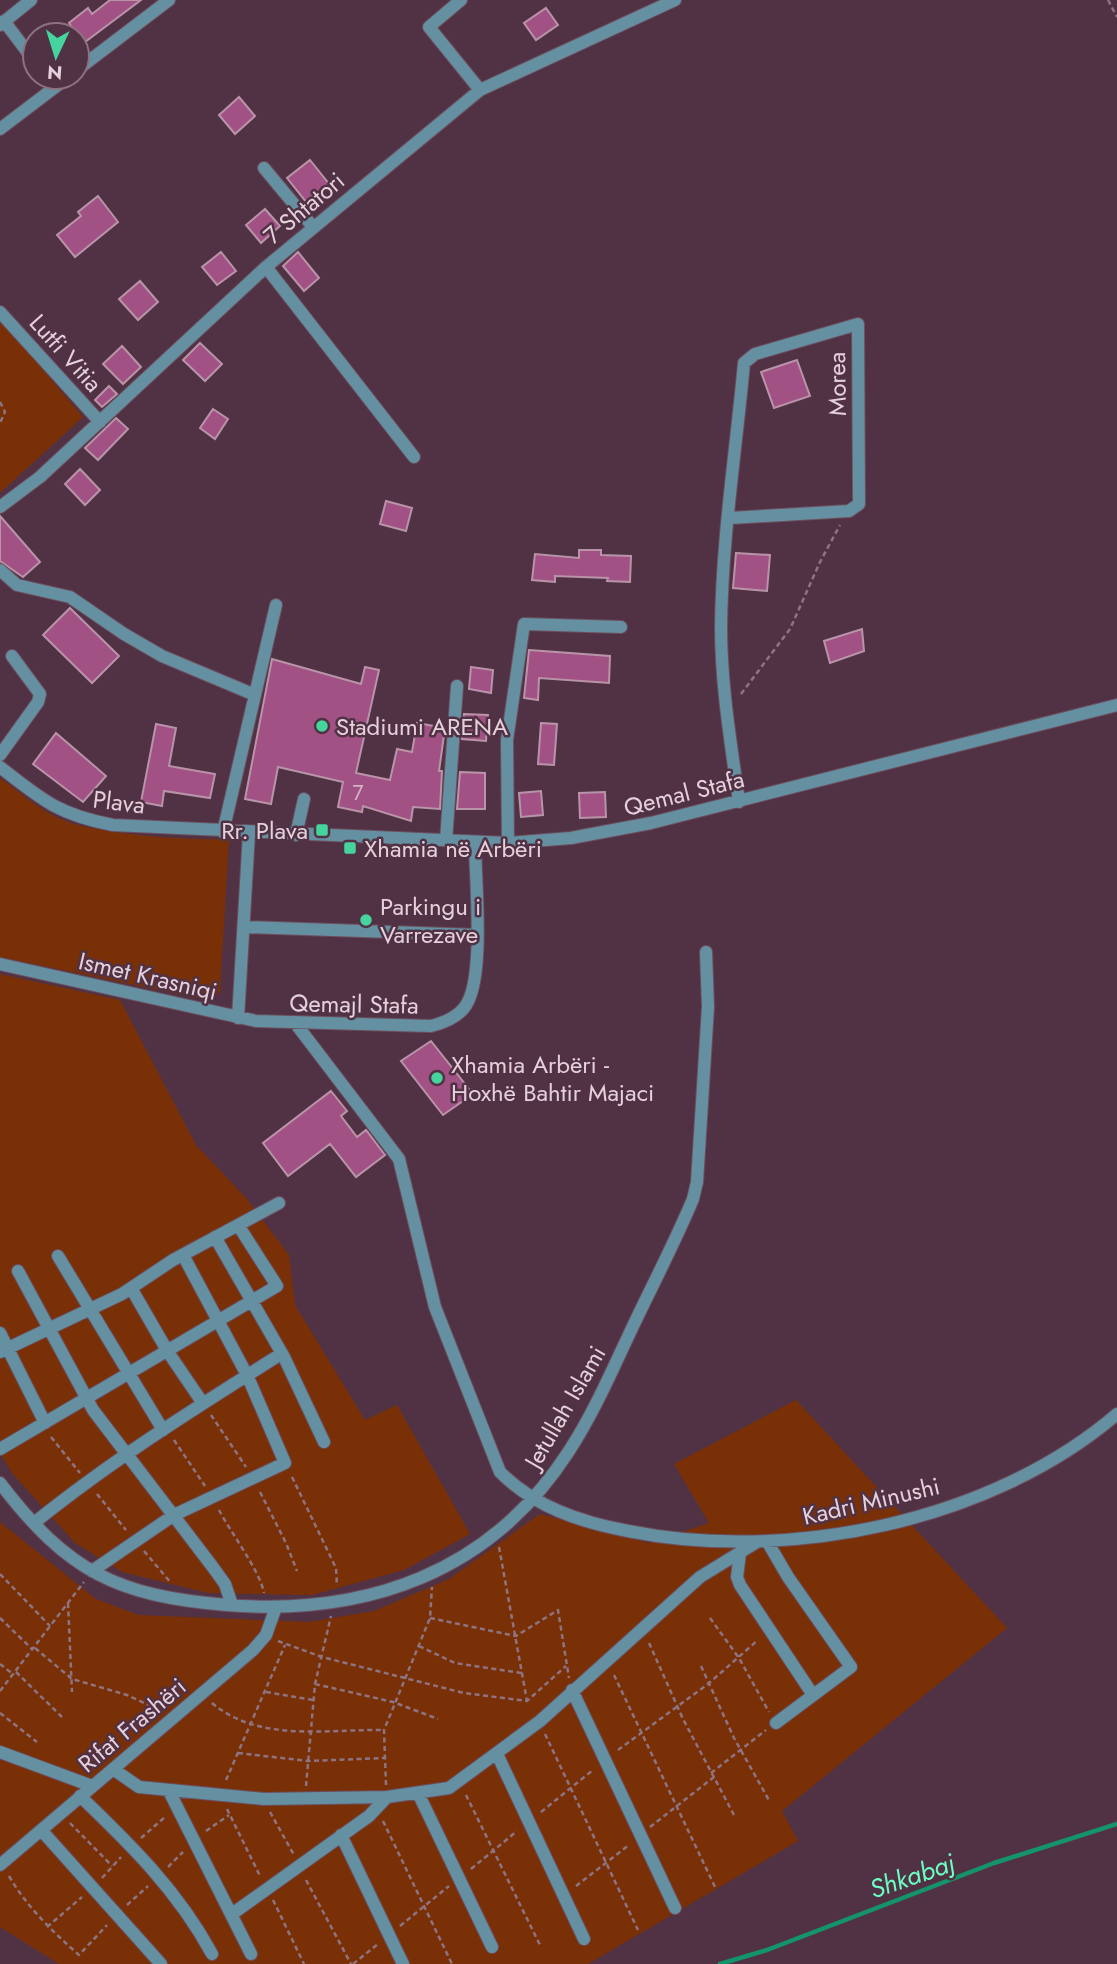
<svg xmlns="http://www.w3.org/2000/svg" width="1117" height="1964" font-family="Jost,sans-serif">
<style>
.green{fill:#7a3007}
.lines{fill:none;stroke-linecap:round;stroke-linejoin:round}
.stream{stroke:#14946a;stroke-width:4.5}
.building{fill:#a15183;stroke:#b994a9;stroke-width:2}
.minor-casing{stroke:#6c4f5f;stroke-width:14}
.path{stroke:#8e7482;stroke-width:2.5;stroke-dasharray:5 3.5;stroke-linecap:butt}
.minor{stroke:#6490a1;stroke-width:12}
.poi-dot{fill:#46d49e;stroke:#513244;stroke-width:2.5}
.labels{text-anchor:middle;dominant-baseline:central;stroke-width:5;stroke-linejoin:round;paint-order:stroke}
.number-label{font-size:21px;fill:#d4b1c5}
.street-label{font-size:24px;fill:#e5d1db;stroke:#513244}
.poi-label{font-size:24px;fill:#e5d1db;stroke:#513244;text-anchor:start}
.water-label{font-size:26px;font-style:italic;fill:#6bfec3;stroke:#513244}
</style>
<rect width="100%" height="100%" fill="#513244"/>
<path class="green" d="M0,319L83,417L0,493Z
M0,778C20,792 40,811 63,820C96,834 191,841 229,839L220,992L211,1001L0,957Z
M0,974L120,1000L196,1145L246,1198L289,1255L295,1305L365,1420L397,1405L470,1534L404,1570L312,1595L208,1593L122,1572L75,1543L12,1473L0,1453Z
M796,1400L1007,1628L782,1811L798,1841L588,1964H59L0,1927V1522L96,1599L138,1615L309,1622L374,1611L449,1579L540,1514L649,1543L709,1523L674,1464Z"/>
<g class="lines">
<path class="stream" d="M720,1964L767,1950L994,1863L1117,1824"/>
</g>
<path class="building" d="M110,0H141L77,48V34L69,23L88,8L92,14Z
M546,8L558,25L536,40L524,23Z
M239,97L255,116L235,134L219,115Z
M310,160L330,185L307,203L287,178Z
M98,196L118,222L75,257L57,235L81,216L78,212Z
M265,209L280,226L261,243L246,225Z
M221,252L236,271L217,285L202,267Z
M298,252L319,278L304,291L283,266Z
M140,281L158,302L138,320L119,299Z
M200,343L222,364L205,381L183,360Z
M122,346L141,367L123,384L103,364Z
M797,360L810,396L774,408L761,372Z
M109,386L117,394L102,407L95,400Z
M213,409L228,419L215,439L200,428Z
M116,418L128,429L98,460L85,448Z
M80,469L100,490L85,505L65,484Z
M386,501L412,508L406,531L380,524Z
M0,516L40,562L23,577L0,561Z
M579,550H601V555L631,556L630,582L607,581L608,578L555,576V582L532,580L535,554L579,558Z
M736,553L770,555L767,591L733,588Z
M70,608L119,656L92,683L43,635Z
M862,629L864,651L830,663L824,641Z
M529,650L610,656L609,683L539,678L538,700L524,698Z
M272,659L361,684L365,667L379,670L356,773L390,780L397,749L412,752L417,723L445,728L439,771H442L440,809L413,807L411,821L363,806L362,812L338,807L343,782L278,767L271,804L245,799Z
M471,667L493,670L491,693L469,689Z
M464,714L488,715L486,741L462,739Z
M541,723L557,724L554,765L538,764Z
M156,724L176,728L169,766L215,774L210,798L164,791L162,806L141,802Z
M56,733L106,776L83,802L33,764Z
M460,772L485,773V809H457Z
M541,791L543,815L521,817L519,793Z
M605,792L606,817L580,818L579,793Z
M431,1041L473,1094L443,1115L401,1061Z
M331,1091L347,1111L341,1116L357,1137L366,1130L385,1155L356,1177L330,1144L288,1176L263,1143Z"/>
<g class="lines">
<defs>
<path id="minor" d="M461,0L429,27L480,90
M4,21L35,62
M0,25L31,0
M77,70L169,0
M54,88L68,77
M0,129L54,88L46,77
M264,168L313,227
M266,267L414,457
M0,312L100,422
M0,507L40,477L266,267L480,90L675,0
M730,518L849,511L859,504L858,324L755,354L744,363C736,450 722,539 721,627C721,686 731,744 739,802
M0,570L17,585L70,597L124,634L162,656L255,695
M0,755L38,702L40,694L12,656
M0,767C42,800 59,815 113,825L508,843L571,838L651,823L1117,705
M223,832L276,605
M296,835L304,799
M446,841L457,686
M508,843L507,740L524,624L621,627
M244,927L477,935
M0,964L256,1021L431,1026C443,1023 456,1018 464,1008C486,982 475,879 475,842
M238,1018L249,833
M296,1024L399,1159L435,1307L500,1472C535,1507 580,1522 628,1531C788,1563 991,1522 1117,1414
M215,1237L284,1357L324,1442
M58,1256L163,1430
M18,1271L93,1410L212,1566L225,1584L232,1605
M131,1288L168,1352L202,1402
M0,1333L45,1423
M0,1352L122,1294L173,1260L279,1203
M0,1449L277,1286L238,1225
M0,1483C68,1572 117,1596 227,1605C368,1616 491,1572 569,1451C595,1411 614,1366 634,1324C654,1282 675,1242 693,1199L697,1182L708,1007L706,952
M34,1523C112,1460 197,1407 281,1354
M767,1541L788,1577L851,1667L776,1723
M740,1553L737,1577L740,1585L813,1695
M92,1571L174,1515L285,1463L247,1375L183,1255
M572,1690L675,1908
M0,1752L92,1786
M497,1754L584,1939
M113,1769L139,1787L264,1799L387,1797L449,1788L540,1721L700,1577L757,1542
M169,1791L251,1954
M418,1793L492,1947
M80,1796C131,1845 178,1891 212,1954
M42,1831L161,1964
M341,1835L403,1964
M0,1865L253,1650L266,1635L276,1607
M232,1914L369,1816L387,1797"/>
</defs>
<use href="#minor" class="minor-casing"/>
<path class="path" d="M1108,0L1117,17
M0,402L5,412L0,423
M741,694L790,629L820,562L840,525
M211,1415L246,1467
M51,1437L80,1473
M174,1440L205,1486
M292,1477L336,1568L337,1586
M260,1492L286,1543L297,1571
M97,1494L126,1530
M219,1510C231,1533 260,1571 264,1593
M499,1547L527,1701
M144,1551L171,1583
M0,1574L50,1626
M68,1603L72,1692
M0,1618L33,1650
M430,1618L516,1636L558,1610L569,1678
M710,1618L739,1658L769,1712
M278,1641L322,1657L464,1693L527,1701L566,1666
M649,1643L683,1719L734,1815
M419,1646L455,1663L522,1673
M35,1648L72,1679L127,1695L155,1708
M0,1664L14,1675
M701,1666L734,1738L770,1802
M16,1672L62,1717
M614,1675L716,1889
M315,1684L393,1702L438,1719
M0,1691L84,1582
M266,1692L313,1700
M212,1703C259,1743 327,1729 384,1730
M0,1713L37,1742
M545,1734L638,1930
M618,1750L708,1684L758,1640
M238,1753L308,1761L384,1758
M711,1773L766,1730
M226,1780L285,1645
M386,1785L384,1730L430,1618L432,1587
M306,1786L315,1684L331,1616
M466,1795L541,1947
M227,1809L260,1876
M270,1812L294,1855
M541,1812L593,1770
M383,1821L452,1964
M70,1823L112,1866
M650,1827L714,1777
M206,1831L229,1815
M141,1838L165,1817
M168,1867L183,1852
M471,1869L517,1831
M9,1876C27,1907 52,1931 79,1955L107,1925
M102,1878L121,1857
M306,1880L351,1964
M576,1886L629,1845
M273,1900L304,1964
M127,1905L148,1886
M400,1926L449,1886
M47,1927L82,1897
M353,1964L378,1944"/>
<use href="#minor" class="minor"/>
</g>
<g class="poi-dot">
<circle cx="322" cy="726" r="7"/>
<rect x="315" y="823" width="14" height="14" rx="3.5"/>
<rect x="343" y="841" width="14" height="14" rx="3.5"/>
<circle cx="366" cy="920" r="7"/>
<circle cx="437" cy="1078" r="7"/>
</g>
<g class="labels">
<g class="number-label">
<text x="358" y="793">7</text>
</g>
<g class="street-label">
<text transform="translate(304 208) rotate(-40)">7 Shtatori</text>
<text transform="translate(66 353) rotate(48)">Lutfi Vitia</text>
<text transform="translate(837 384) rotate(-91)">Morea</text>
<text transform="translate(684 793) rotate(-14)">Qemal Stafa</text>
<text transform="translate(119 802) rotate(7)">Plava</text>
<text transform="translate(148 976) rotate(13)">Ismet Krasniqi</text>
<text transform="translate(354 1004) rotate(1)">Qemajl Stafa</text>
<text transform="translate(565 1407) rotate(-60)">Jetullah Islami</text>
<text transform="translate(871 1501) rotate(-13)">Kadri Minushi</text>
<text transform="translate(132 1725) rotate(-40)">Rifat Frashëri</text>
</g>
<g class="poi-label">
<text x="336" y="726">Stadiumi ARENA</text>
<text x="308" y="830" text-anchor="end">Rr. Plava</text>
<text x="364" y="848">Xhamia në Arbëri</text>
<text x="380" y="906">Parkingu i<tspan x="380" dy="28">Varrezave</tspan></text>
<text x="451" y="1064">Xhamia Arbëri -<tspan x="451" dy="28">Hoxhë Bahtir Majaci</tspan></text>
</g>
<g class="water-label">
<text transform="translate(912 1876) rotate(-19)">Shkabaj</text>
</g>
</g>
<g transform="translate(56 56) rotate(184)"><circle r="33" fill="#513244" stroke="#8c7280" stroke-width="2"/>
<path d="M0-5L12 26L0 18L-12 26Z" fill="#46d49e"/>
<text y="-10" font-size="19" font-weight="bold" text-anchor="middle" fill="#e5d1db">N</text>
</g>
</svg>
